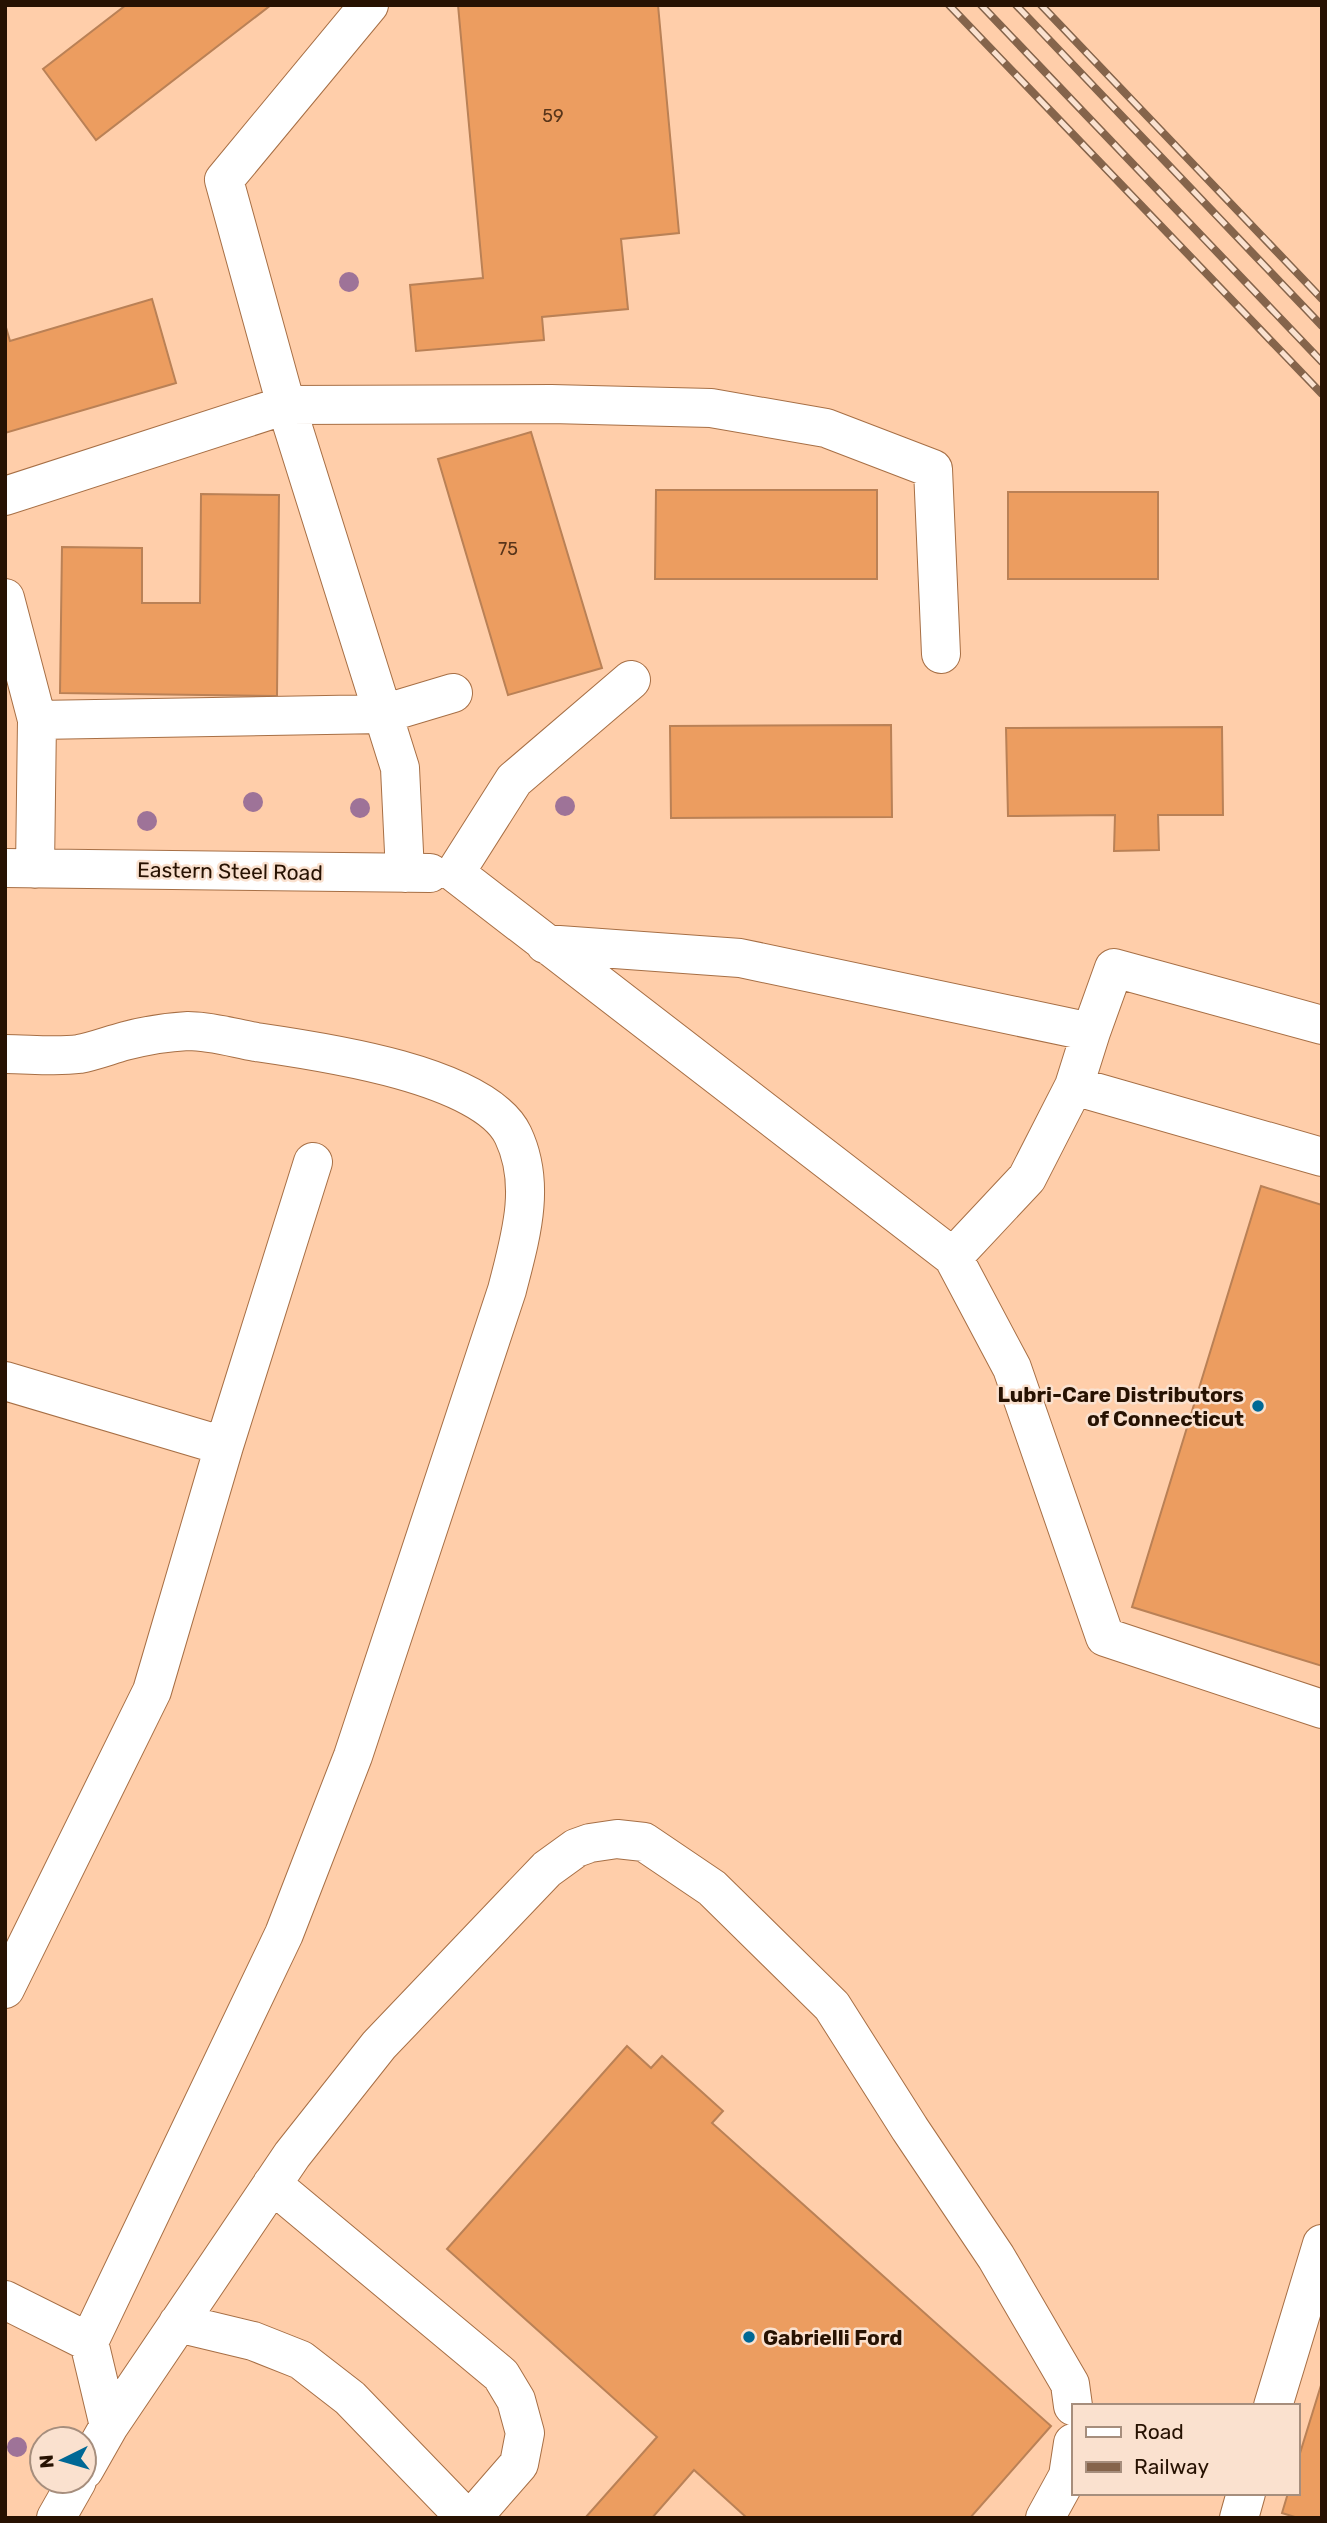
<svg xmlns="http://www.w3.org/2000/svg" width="1327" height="2523" font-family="Rubik,sans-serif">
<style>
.building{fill:#ec9d60;stroke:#ba8156;stroke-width:2}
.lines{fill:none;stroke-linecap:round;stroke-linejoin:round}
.minor-casing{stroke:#a76f45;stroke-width:40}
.minor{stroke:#fff;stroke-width:38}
.rail-casing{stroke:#85644b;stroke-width:8}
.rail{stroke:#fae1cf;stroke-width:5;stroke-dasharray:16;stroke-linecap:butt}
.tree{fill:#9e7398}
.poi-dot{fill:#006895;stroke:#fae1cf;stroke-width:2.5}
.labels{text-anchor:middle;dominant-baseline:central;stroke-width:5;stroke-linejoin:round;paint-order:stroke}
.number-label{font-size:18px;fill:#58351a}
.street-label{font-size:21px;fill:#271202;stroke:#fae1cf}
.poi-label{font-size:21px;font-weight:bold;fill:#271202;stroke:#fae1cf;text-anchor:end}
</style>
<rect width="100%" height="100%" fill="#ffceaa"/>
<path class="building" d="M126,5H271L96,140L43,69Z
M458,5H658L679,233L621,239L628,309L542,317L544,340L416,351L410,285L483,278Z
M152,299L176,383L5,433V324L10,341Z
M531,432L602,668L508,695L438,459Z
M656,490H877V579H655Z
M1008,492H1158V579H1008Z
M201,494L279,495L277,696L60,693L62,547L142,548V603H200Z
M891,725L892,817L671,818L670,726Z
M1222,727L1223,815H1158L1159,850L1114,851L1115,815L1008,816L1006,728Z
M1261,1186L1322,1205V1666L1132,1607Z
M627,2046L651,2068L662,2056L723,2111L712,2123L1051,2426L970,2518H747L694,2470L652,2518H585L657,2437L447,2249Z
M1322,2382V2518H1298L1282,2513L1288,2493H1297V2463Z"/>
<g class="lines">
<defs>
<path id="minor" d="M369,5L224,180L286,405L400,768L405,873
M5,496L286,405L551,404L711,408L826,428L933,469L941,654
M5,598L37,720L35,869
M37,720L383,714L453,693
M5,868L430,873
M455,873L953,1257L1012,1368L1105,1637L1322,1709
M455,873L514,780L631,680
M545,944L740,958L1091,1032L1074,1086L1027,1178L953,1257
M1091,1032L1114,968L1322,1025
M5,1054C29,1054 56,1057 79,1054C95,1051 110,1045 125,1041C144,1036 169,1032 188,1031C210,1031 234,1038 256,1042C318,1051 484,1074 513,1135C537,1185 520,1239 507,1290L353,1756L284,1934L89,2342
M1074,1086L1322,1157
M5,1381L224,1446
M5,1989L152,1691L224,1446L313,1162
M272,2184L501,2375L516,2400L525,2433L519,2464L472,2518
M5,2300L89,2342L109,2426
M178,2323L253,2341L301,2360L350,2398L466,2518
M1273,2406L1322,2244
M84,2470L109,2426L292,2155L379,2045L547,1869L576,1848L590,1843L617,1839L644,1842L712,1888L832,2006L910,2129L996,2257L1070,2384L1073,2406
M56,2518L77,2481
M1045,2518L1068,2476L1073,2443
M1239,2518L1246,2493"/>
</defs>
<use href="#minor" class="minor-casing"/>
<use href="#minor" class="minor"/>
<defs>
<path id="rail" d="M949,5L1322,394
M981,5L1322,362
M1016,5L1322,326
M1041,5L1322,299"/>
</defs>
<use href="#rail" class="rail-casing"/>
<use href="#rail" class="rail"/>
</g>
<g class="tree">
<circle cx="349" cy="282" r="10"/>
<circle cx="253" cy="802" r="10"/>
<circle cx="565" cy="806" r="10"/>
<circle cx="360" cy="808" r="10"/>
<circle cx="147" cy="821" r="10"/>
<circle cx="17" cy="2447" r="10"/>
</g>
<g class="poi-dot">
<circle cx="1258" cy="1406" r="7"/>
<circle cx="749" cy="2337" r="7"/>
</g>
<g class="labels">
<g class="number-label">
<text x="553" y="116">59</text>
<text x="508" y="549">75</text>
</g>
<g class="street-label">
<text transform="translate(230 871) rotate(1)">Eastern Steel Road</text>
</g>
<g class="poi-label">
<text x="1244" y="1394">Lubri-Care Distributors<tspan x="1244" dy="24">of Connecticut</tspan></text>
<text x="763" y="2337" text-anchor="start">Gabrielli Ford</text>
</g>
</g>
<rect width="1327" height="2523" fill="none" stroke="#271202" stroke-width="14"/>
<rect x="1072" y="2404" width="228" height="91" fill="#fae1cf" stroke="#a68e7d" stroke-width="2"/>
<rect x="1086" y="2427" width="35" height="10" fill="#ffffff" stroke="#a68e7d" stroke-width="2"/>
<text x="1134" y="2439" font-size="21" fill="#271202">Road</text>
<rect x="1086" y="2462" width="35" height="10" fill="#85644b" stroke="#a68e7d" stroke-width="2"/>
<text x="1134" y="2474" font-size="21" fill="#271202">Railway</text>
<g transform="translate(63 2460) rotate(265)"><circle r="33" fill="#fae1cf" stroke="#a68e7d" stroke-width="2"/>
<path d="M0-5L12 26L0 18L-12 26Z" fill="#006895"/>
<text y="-10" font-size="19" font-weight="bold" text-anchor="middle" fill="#271202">N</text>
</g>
</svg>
